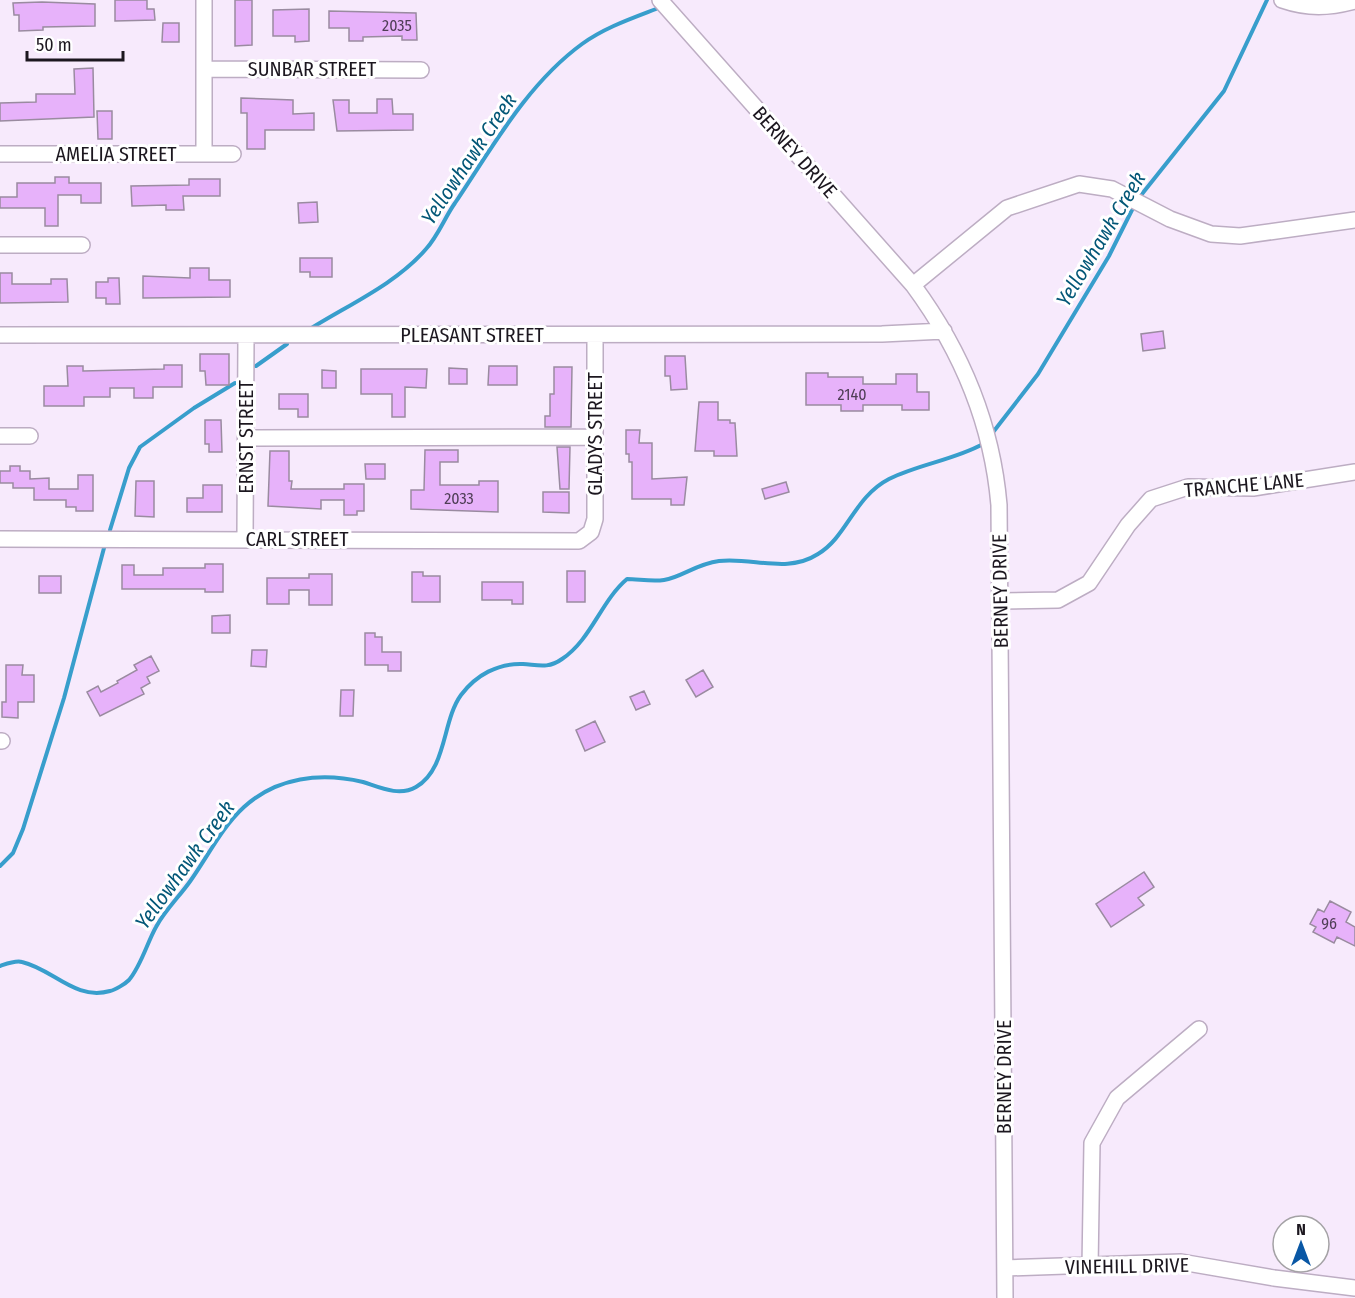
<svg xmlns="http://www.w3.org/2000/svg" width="1355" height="1298" font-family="'Fira Sans Condensed',sans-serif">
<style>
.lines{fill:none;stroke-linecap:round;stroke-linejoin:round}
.stream{stroke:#389ecc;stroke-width:4}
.building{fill:#e7b2fa;stroke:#9a8ba0;stroke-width:1.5}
.minor-casing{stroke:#bdadc3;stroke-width:18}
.minor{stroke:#fff;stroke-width:15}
.labels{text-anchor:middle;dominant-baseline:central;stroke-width:6;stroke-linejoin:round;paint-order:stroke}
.number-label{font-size:16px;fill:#4f3e56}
.street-label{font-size:20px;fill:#1c171f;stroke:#fff}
.water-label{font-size:21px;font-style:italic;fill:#035777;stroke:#fff}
</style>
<rect width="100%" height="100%" fill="#f7eafc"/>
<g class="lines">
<path class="stream" d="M1138,199L1224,91L1267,0
M310,329C348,305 396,284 426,249C438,236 445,217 455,203C492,148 527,84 582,44C604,28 630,19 656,9
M256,366L287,344
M994,431L1038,374L1109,256L1134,206
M110,530L129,468L140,447L194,408L235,383
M0,866L13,853L23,829L64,698L104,548
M0,966C6,964 16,960 22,962C53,969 75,1001 110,991C115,990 125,984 129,980C141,966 147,943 156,927C165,910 180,896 191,880C208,856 222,827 244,807C277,777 321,772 363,782C379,787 399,797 416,787C447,769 442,721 461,695C476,675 498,663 523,664C538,665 548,669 562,659C591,640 601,601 627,579C638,579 652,582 664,580C682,577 696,564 719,561C753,557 787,574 818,554C847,537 854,497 889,479C919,464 954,460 983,444"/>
</g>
<path class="building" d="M115,0H147V9H154L155,20L115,21Z
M235,0H252V45L235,46Z
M42,2L95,4V26L43,27V30L19,31V15H14L13,3Z
M309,9V41L295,42V36H273V10Z
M329,11L416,13L417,40H402V36L363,37V41H349V28H329Z
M163,23H179V42H162Z
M93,68L94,117L0,121V103L36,102V94H75L74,69Z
M241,98L293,100V114L314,113V130H265V149H247V113H241Z
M377,99H392L393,114H413V130L337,131L333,100H349V113H377Z
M97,111H112V139H98Z
M55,177H69V183H101V203H81V195H58V226H45V208H0V197H17V183H55Z
M189,179H220V196H183L184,210H166V205L132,206L131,186L189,185Z
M317,202L318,222L299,223L298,203Z
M300,258H332V277H310V272H300Z
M190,268H209V280H230V297L143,298V276L190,278Z
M0,273H12V284H51V279H67L68,302L0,303Z
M108,278H119L120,304H106V298H96V282H108Z
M1163,331L1165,348L1143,351L1141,334Z
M200,354H229V385H206L205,371H200Z
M665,356H685L687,389L671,390L670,376H665Z
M164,365H182V387H153V398H134V388H110V397H84V406H44V386H68L67,366H83V371L164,369Z
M489,366H517V385H488Z
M554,367H572L571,427H545V416H550V394H554Z
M449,368L467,369V384H449Z
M361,369H427L426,388L405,387V417H392V394H361Z
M322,370L336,371V388H322Z
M806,373H828V377H863V384H896V374H917V392H929V410H902V405H863V411H841V405H806Z
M279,394H308V417H298V409H279Z
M699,402H718V420H730V423H735L737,456H714V451H695Z
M205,420H221L222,452H209V444H205Z
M626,430H640L639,443H652V479L687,477L684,505H671V499H632V462H629V454H626Z
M557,447H570L569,489H560Z
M425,450H458V462H440V485H479V481H498V512L411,509V490H424Z
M270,451H289V481H292L291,489H344V484H364V511H357V515H344V500H321V509L268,506Z
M365,464H385V479H366Z
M10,466H20V471H30V479L49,478V489H78V475H93V511H76V507H66V500H34V488H13V483H0V471H10Z
M136,481H154V517L135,516Z
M786,482L789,492L765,499L762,489Z
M203,485H222V512H187V498H203Z
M543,492H569V513L543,512Z
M205,564H223V592H205V589H122V565H134V575H163V568H205Z
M567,571H585V602H567Z
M412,572H423V576H440V602H412Z
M309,574H332V605H309V590H289V604H267V578H309Z
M39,576H61V593H39Z
M482,582H523V604H512V600H482Z
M230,615V633H212V616Z
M365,633H375V637H382V652H401V671H388V665H365Z
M252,650H267L266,667L251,666Z
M151,656L159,671L147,677L150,683L141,688L144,694L100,716L87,692L98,686L101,692L118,683L117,681L137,670L134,665Z
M6,665H23L22,675H34V702H18V718L2,717V702H6Z
M703,670L713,687L696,697L686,680Z
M341,690H354L353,716H340Z
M644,691L650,704L636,710L630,697Z
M595,721L605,742L585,751L576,730Z
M1144,872L1154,887L1138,898L1144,905L1111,927L1096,904Z
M1330,901L1351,912L1346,922L1355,927V946L1337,937L1334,943L1313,932L1316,927L1310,924L1318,909L1324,912Z"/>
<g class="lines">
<defs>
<path id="minor" d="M660,0L913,285C961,350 992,424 999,505L1005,1298
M1282,0C1308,9 1329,8 1355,1
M204,69L421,70
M0,154H233
M204,154V0
M0,245H82
M913,285L1007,208L1079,184L1112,189L1170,219L1211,234L1240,236L1355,220
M0,335L882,334L944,331
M0,436H30
M246,438L595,437
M0,539L579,541L591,532L595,519V335
M245,539L246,335
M1000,601L1058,600L1089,583L1128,525L1151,499L1188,487L1253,488L1355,472
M0,741H2
M1090,1267L1092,1143L1117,1098L1199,1029
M1005,1268L1181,1262L1274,1278L1355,1288"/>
</defs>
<use href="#minor" class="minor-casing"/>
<use href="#minor" class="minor"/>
</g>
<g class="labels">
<g class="number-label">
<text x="397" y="25">2035</text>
<text x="852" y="394">2140</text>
<text x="459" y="498">2033</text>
<text x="1329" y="923">96</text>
</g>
<g class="street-label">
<text x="312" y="69">SUNBAR STREET</text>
<text transform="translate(795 152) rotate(48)">BERNEY DRIVE</text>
<text x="116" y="154">AMELIA STREET</text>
<text x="472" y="335">PLEASANT STREET</text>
<text transform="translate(595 434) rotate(-90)">GLADYS STREET</text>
<text transform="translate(246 437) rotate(-90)">ERNST STREET</text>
<text transform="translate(1244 485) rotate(-5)">TRANCHE LANE</text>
<text x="297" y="539">CARL STREET</text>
<text transform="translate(1000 591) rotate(-91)">BERNEY DRIVE</text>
<text transform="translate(1004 1077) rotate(-90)">BERNEY DRIVE</text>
<text transform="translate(1127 1266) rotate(-1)">VINEHILL DRIVE</text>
</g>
<g class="water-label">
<text transform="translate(469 159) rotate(-56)">Yellowhawk Creek</text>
<text transform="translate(1101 239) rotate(-59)">Yellowhawk Creek</text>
<text transform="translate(185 865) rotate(-54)">Yellowhawk Creek</text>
</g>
</g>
<g transform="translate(1301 1244)"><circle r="28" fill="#ffffff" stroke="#a4a2a5" stroke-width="1.5"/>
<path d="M0-4.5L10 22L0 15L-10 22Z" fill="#0957a5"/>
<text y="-9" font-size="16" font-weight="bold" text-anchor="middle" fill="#1c171f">N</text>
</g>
<path d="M27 51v9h96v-9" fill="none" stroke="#1c171f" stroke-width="3"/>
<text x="36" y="51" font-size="18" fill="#1c171f" stroke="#ffffff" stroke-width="4.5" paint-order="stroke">50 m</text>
</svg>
